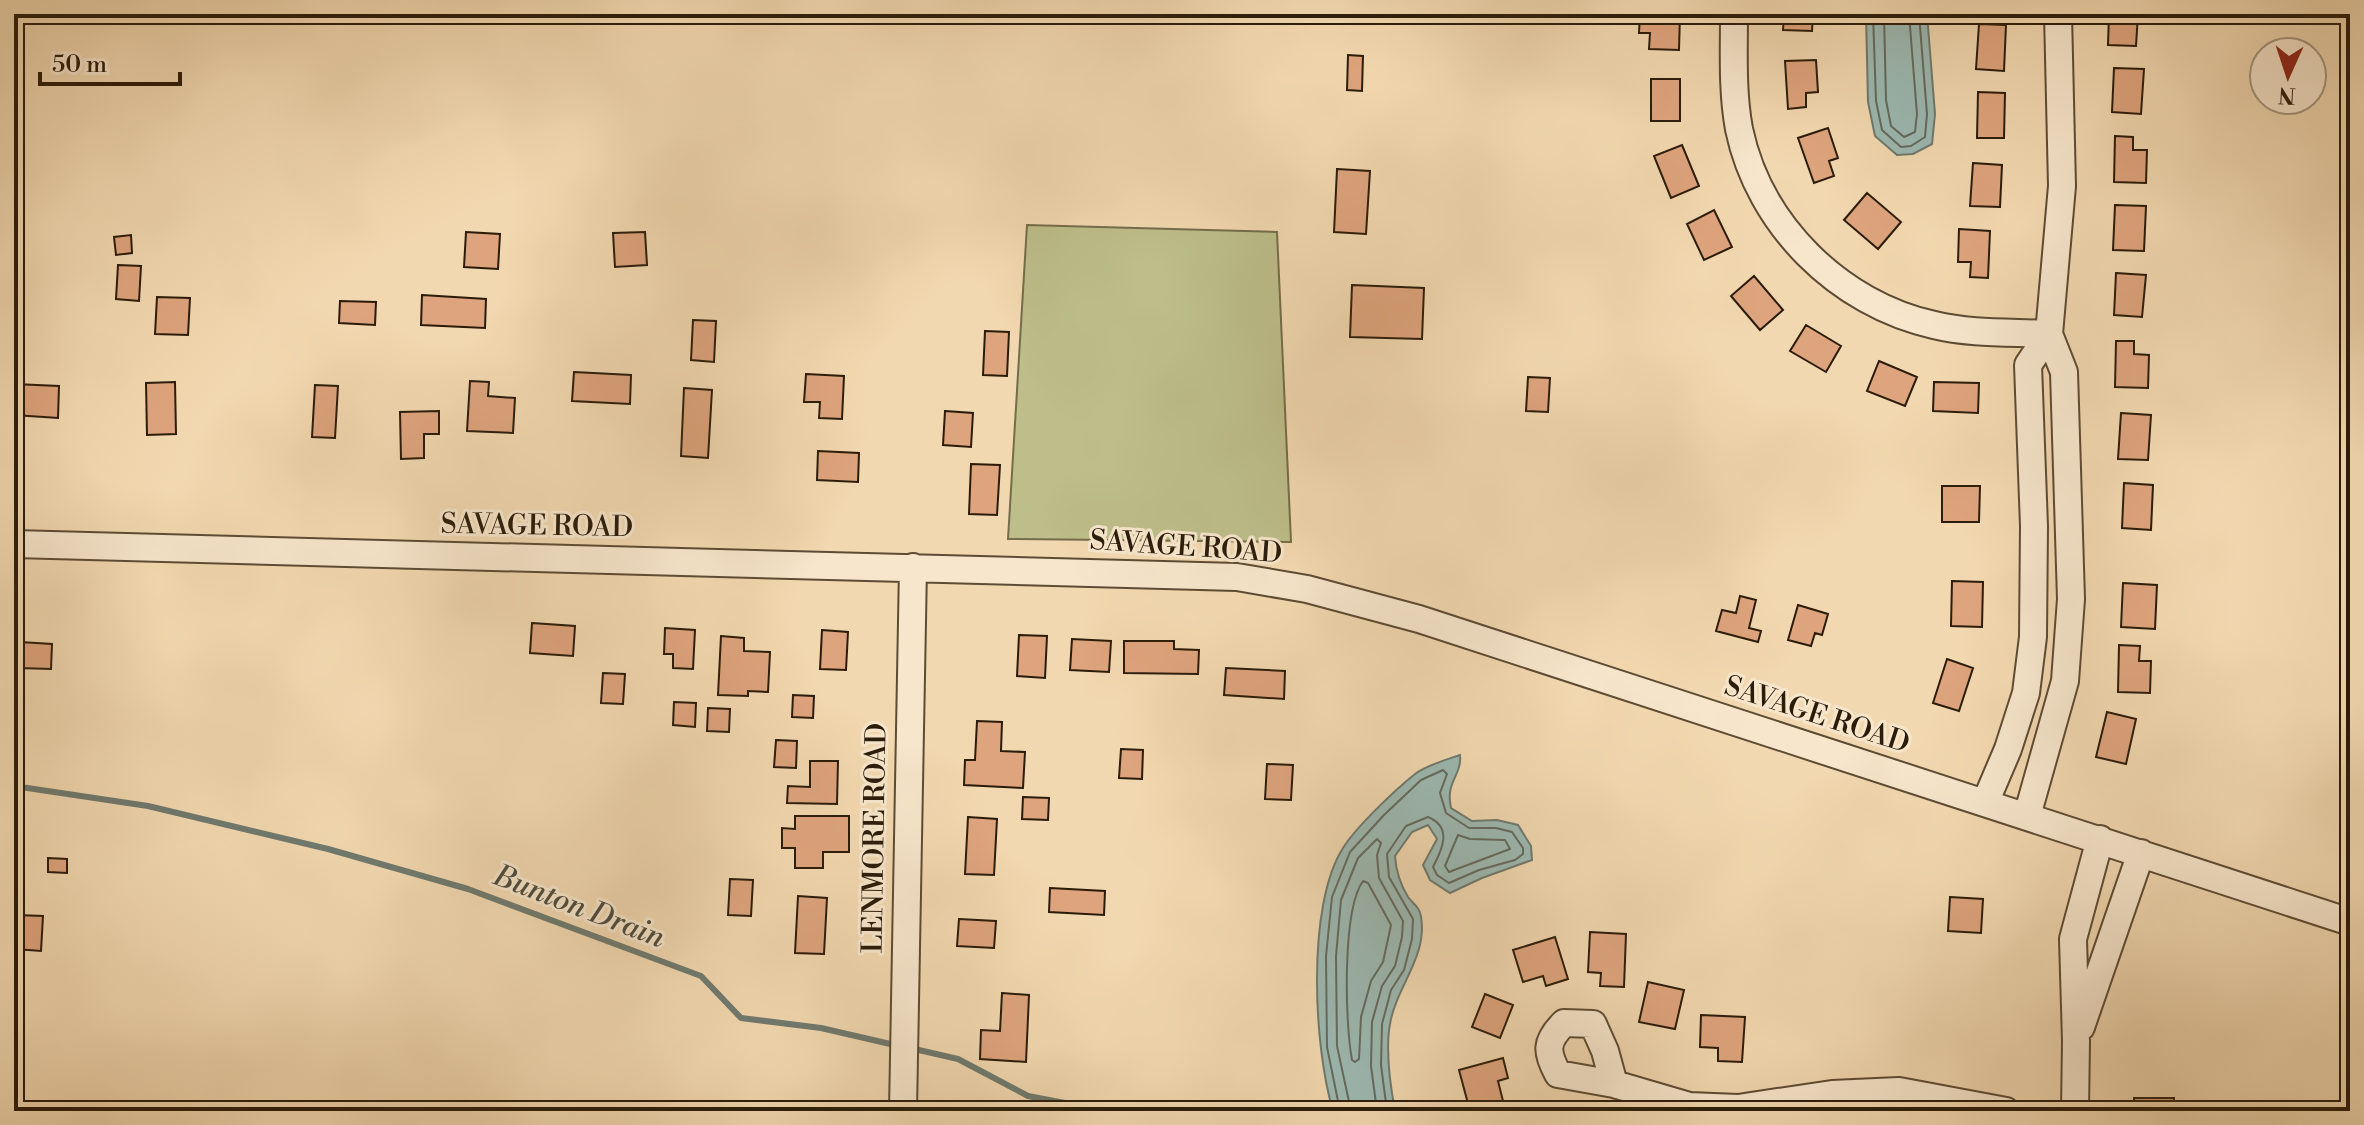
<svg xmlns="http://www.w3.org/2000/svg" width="2364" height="1125" font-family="'Libre Bodoni',serif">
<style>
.green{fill:#bdbe8a;stroke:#746d4a;stroke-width:2}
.water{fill:#9cb9b2;stroke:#6f7a6f;stroke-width:2}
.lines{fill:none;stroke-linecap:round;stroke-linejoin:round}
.shore{stroke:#646a5e;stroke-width:2}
.stream{stroke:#6f7a6f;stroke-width:6}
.building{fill:#dea47d;stroke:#2b1c0a;stroke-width:2}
.minor-casing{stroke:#5d4b34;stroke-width:30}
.minor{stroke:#f7e6cc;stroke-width:26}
.labels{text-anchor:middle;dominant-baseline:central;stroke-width:6;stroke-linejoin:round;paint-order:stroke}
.street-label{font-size:28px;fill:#2b1c0a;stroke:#f7e6cc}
.water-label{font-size:30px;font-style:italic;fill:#4d4b3c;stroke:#f7e6cc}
</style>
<rect width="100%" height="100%" fill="#f2d8b0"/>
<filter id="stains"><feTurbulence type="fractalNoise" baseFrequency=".0025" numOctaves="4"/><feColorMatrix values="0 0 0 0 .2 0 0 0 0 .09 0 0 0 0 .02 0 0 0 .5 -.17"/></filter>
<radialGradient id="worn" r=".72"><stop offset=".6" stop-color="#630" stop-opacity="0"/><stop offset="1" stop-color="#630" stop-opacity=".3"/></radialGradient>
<path class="green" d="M1027,225L1277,232L1291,542L1008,539Z"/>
<path class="water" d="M1866,14H1927L1935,114L1932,144L1913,154L1897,155L1875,136L1868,102Z
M1460,755C1462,776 1445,781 1451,808L1472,821L1497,820L1518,825L1531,846L1532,860L1482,878L1450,893L1430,880L1423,865L1437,839L1428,825L1412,832L1395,856C1396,871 1400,884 1408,897C1413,904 1420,907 1421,917C1428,956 1396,987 1390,1024C1385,1051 1390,1084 1395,1111H1333C1314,1048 1306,906 1343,848C1356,827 1395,790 1415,774C1427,765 1445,760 1460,755Z"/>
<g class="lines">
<path class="shore" d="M1873,14L1876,101L1882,130L1901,147L1911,146L1925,137L1927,114L1919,14
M1884,14L1886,100L1891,126L1904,137L1915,132L1917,114L1909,14
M1458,835L1470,839L1505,840L1510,849L1449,872L1445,866Z
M1363,881L1368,883L1391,925L1383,962L1371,981L1361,1017L1359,1059L1355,1062L1352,1060C1345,1023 1342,910 1363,881Z
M1340,1111L1327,1047L1326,956L1332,897L1350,852L1384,815L1421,780L1443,770L1447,774L1440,793L1446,813L1469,828H1496L1512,832L1523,848V854L1515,860L1479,870L1449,883L1437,875L1433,867C1442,850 1453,827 1428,817L1406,826L1387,854L1389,877L1413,919L1412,939L1404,970L1391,990L1382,1024L1381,1065L1387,1111
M1351,1111L1337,1046L1336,956L1341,900L1358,858L1377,839L1381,843L1377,855L1379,878L1403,921L1402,937L1395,966L1382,986L1372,1022L1371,1066L1377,1111"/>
<path class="stream" d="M14,786L148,806L328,849L468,889L701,976L741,1018L821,1028L899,1046
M910,1048L958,1059L1028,1096L1107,1111"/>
</g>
<path class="building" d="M1640,14H1680L1679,50L1649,49L1650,33H1639Z
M1784,14H1813L1812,31L1783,30Z
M2109,14H2138L2136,46L2108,45Z
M1979,24L2006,25L2004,71L1976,69Z
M1348,55L1363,56L1362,91L1347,90Z
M1816,60L1818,92L1806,93V107L1788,109L1785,61Z
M2114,68L2144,69L2141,114L2112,112Z
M1651,79H1680V121H1651Z
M1978,92L2005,93L2004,138H1977Z
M1828,128L1838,158L1829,161L1834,176L1814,183L1798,138Z
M2115,136L2133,137V150H2147L2146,183L2114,182Z
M1682,145L1699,186L1671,198L1654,156Z
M1973,163L2002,165L2000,207L1970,206Z
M1337,169L1370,171L1366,234L1334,232Z
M1867,193L1901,222L1878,249L1844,220Z
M2115,205L2146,206L2144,251L2113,250Z
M1714,210L1732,247L1704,260L1687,224Z
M1959,229L1990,231L1988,278L1970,277L1971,262H1958Z
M466,232L500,234L498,269L464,267Z
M645,232L647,265L615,267L613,233Z
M131,235L132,253L116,255L114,237Z
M118,265L141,266L139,301L116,299Z
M2116,273L2146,275L2142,317L2114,315Z
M1754,276L1783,310L1760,330L1731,296Z
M1352,285L1424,288L1422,339L1350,337Z
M422,295L486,299L485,328L421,325Z
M157,297L190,298L188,335L155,334Z
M340,301L376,302L375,325L339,323Z
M693,320L716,321L714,362L691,360Z
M1806,325L1841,346L1826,372L1790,351Z
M985,331L1009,332L1007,376L983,375Z
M2116,341H2134V354L2149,355L2148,388L2115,387Z
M1879,361L1917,377L1905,406L1867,391Z
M574,372L631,375L630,404L572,401Z
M806,374L844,376L842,419L819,418L820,402H804Z
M1528,377L1550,378L1548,412L1526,411Z
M470,381L489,382L488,396L515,398L513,433L467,431Z
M175,382L176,434L147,435L146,383Z
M1934,382L1979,383L1978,413L1933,411Z
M14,384L59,386L58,418L14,415Z
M315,385L338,386L335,438L312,437Z
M684,388L712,390L708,458L681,456Z
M439,411V434H424V458L401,459L400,412Z
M945,411L973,413L971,447L943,445Z
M2121,413L2151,415L2148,460L2118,459Z
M818,451L859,453L858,482L817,480Z
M971,464L1000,465L997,515L969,514Z
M2124,483L2153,485L2151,530L2122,528Z
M1942,486H1980L1979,522H1942Z
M1952,581L1983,582L1982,627L1951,626Z
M2123,583L2157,585L2155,629L2121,627Z
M1740,596L1756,600L1749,628L1761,631L1758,642L1716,631L1722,610L1736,613Z
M1798,605L1828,614L1822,635L1815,633L1811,646L1788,640Z
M532,623L575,626L573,656L530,653Z
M665,628L695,630L693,669L673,668V654H664Z
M822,630L848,632L846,670L820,669Z
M1019,635L1047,636L1045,678L1017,676Z
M721,636L744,638V651L770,652L768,692L748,691V696L718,695Z
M1072,639L1111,641L1109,672L1070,670Z
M1124,641H1174V649L1199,650L1198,674L1124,673Z
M20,642L52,644L51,669L18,668Z
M2119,645L2140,646L2139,661H2151L2150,693L2118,692Z
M1947,659L1973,668L1959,711L1933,703Z
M1226,668L1285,671L1284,699L1224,695Z
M603,673L625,674L623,704L601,703Z
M793,695L814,696L813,718L792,717Z
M674,702L696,703L695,727L673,725Z
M708,708L730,709L729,732L707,731Z
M2107,712L2136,719L2126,764L2096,757Z
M977,721L1002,722L1001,751L1025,752L1023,788L964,785L965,760H975Z
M776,740L797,741L796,768L774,767Z
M1121,749L1143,750L1142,779L1119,778Z
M810,761H838L837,804L787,803L788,786L810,787Z
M1267,764L1293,765L1291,800L1265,799Z
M1023,797L1049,798L1048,820L1022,819Z
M795,816H849V852H823V868H795V848H782V828L795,829Z
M968,817L997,819L994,875L965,874Z
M48,858L67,859V873L48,872Z
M730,879L753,880L751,916L728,915Z
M1050,888L1105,891L1104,915L1049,912Z
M798,896L827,898L824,954L795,953Z
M1950,897L1983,899L1981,933L1948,931Z
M17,915L43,916L41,951L15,949Z
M959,919L996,921L994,948L957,946Z
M1590,932L1626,934L1624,987L1600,986L1601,973L1588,972Z
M1555,937L1568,979L1546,986L1543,976L1523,982L1513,950Z
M1648,982L1684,990L1675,1029L1639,1022Z
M1002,993L1029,995L1026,1062L980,1059L981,1030L1000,1031Z
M1485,994L1513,1005L1500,1038L1472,1027Z
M1701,1015L1745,1017L1742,1062L1718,1061V1048L1700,1047Z
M1503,1058L1508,1078L1498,1081L1504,1105L1470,1111L1459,1070Z
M2134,1098H2174L2173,1111H2134Z"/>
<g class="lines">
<defs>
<path id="minor" d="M1734,14C1734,52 1732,91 1739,129C1759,225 1839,304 1934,325C1971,334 2011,332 2049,334
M14,544L1237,577L1307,589L1419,619L2350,922
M1985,803L2008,749L2026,693L2033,637L2034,526L2028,365L2049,334
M2027,816L2065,681L2071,599L2064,372L2049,334L2062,186L2058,14
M2081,1027L2141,853
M1614,1084L1605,1051L1593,1024L1564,1023C1545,1042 1546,1052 1558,1074L1614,1084L1689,1106L1738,1108L1832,1094L1899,1091L2006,1111
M903,1111L913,567
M2075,1111L2076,1041L2073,939L2100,839"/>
</defs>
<use href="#minor" class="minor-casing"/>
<use href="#minor" class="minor"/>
</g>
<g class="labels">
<g class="street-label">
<text transform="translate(537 526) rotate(1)">SAVAGE ROAD</text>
<text transform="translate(1186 547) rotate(4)">SAVAGE ROAD</text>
<text transform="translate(1817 715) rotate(18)">SAVAGE ROAD</text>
<text transform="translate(875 838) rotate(-89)">LENMORE ROAD</text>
</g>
<g class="water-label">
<text transform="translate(579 907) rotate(21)">Bunton Drain</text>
</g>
</g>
<rect width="2364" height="1125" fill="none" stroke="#f2d8b0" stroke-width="48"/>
<rect x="16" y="16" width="2332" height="1093" fill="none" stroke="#2b1c0a" stroke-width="4"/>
<rect x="24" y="24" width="2316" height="1077" fill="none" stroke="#2b1c0a" stroke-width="2"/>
<g transform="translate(2288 76) rotate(183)"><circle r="38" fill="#f7e6cc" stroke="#a5957e" stroke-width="2"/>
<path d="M0-6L14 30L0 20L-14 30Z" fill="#8f2418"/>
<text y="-12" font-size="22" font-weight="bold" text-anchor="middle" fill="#2b1c0a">N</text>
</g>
<path d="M40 72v12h140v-12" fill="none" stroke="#2b1c0a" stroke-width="4"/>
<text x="52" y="72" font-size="24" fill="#2b1c0a" stroke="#f7e6cc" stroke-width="6" paint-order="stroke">50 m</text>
<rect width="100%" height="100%" filter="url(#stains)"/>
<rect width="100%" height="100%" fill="url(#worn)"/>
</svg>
